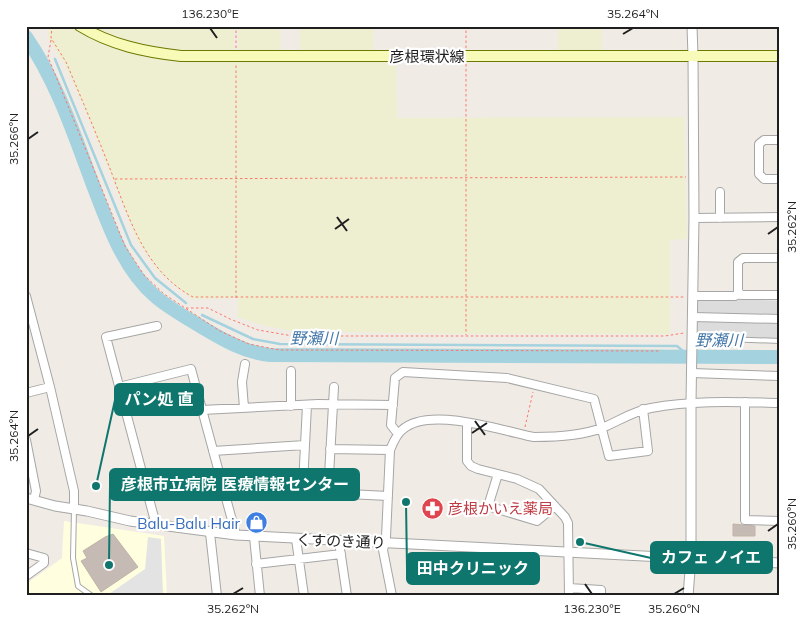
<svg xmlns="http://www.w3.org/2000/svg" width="806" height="622" font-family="Mulish,'Noto Sans JP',sans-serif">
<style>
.residential{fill:#dddcdc}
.education{fill:#ffffdf}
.farmland{fill:#edefd0}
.parking{fill:#e3e3e3}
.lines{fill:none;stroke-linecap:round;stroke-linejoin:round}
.stream{stroke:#a4d2de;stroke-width:2.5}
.river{stroke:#a4d2de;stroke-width:14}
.building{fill:#c5bbb4;stroke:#c2b2a7}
.service-casing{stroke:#a6a6a6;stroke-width:6}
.minor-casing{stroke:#a6a6a6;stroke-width:10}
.tertiary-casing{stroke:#a6a6a6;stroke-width:11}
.secondary-casing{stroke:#6e7902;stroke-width:12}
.path{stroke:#fd7669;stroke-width:1;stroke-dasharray:2.5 2.5;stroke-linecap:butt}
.service{stroke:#fff;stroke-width:4}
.minor{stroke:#fff;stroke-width:8}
.tertiary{stroke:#fff;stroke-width:9}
.secondary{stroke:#f8fbb8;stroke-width:10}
.ticks{fill:none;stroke:#1f1f1f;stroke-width:2}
.labels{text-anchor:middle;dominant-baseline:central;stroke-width:4.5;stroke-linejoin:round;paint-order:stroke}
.street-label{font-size:15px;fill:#1f1f1f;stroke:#fff}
.health-label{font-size:15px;fill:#be3a42;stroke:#fff;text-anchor:start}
.shop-label{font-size:15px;fill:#366cbe;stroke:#fff;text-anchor:end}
.water-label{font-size:16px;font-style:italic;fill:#4679a9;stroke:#fff}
.leader{fill:none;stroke:#0f766e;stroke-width:2}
.callout-dot{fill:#0f766e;stroke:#fff;stroke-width:2}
.callout{fill:#0f766e;stroke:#0f766e;stroke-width:2}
.callout-label{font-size:16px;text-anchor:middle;font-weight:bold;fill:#fff}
.neatline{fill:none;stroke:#1f1f1f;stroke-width:2}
.ticks-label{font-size:12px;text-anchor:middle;fill:#1f1f1f}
</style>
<rect width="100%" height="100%" fill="#f0ece5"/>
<path class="residential" d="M693,296L780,301V341L692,337Z"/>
<path class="education" d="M64,521L164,536L167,596H26V584L62,558Z"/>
<path class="farmland" d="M49,26H70L86,36L116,48L146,57L170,60L396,61L397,118L684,117L687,239L670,240V334H464L291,331L262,325L238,317V298L192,299L179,289L158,271L137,241L89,120L64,63L48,38Z
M91,26H234V51H182L154,48L107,35Z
M238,26H280L281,51H238Z
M300,26H373L374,53L300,51Z
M558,26H602V50L558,51Z"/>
<path class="parking" d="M148,537L161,539L163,596H110L109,594L145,569Z"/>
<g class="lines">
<path class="stream" d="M55,59L131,245L155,278L186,303
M202,315L253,339L280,344L677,346L689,356"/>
<path class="river" d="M26,37C57,82 74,134 93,185C108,224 123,269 156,297C169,308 185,317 200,326C222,339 245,353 270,355L780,357"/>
</g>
<path class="building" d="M733,524L755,526V536H733Z
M113,534L138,567L101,592L81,561L87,558L83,551L105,537Z"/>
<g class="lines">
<defs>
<path id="service" d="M692,334L724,339L780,341
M74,509L73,558L78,586L92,596"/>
<path id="minor" d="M780,140H764L759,144V174L764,179H780
M694,218L780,217
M720,218V192
M780,258H743L738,262V291L741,295H780
M26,296L50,387L74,491V509
M693,296H735L739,293
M693,317L780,319
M692,373L780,376
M119,387L191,369L236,535
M334,387L328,493L388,496
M26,393L50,387
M745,402V520L780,521
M291,406V371
M244,408L242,382L245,364
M202,410L318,404L393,405
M467,423V461L471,466L478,469L517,479L539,489L565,517L568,523L569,596
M398,434L391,425L395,378L403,372L507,378L594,399L609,456L648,451L643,409
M26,440L36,491L34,500
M330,449L390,450
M213,451L305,445
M498,474L489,503L491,507L537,521L555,506
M223,489L303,485L307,405
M156,525L106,337L157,326
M210,533L217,596
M254,537L260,596
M296,539L304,596
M339,542L347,596
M26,553L44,558V563L26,576
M256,564L341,554
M569,588L601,590V596
M392,596L383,550L386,537L390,450C393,443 396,435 402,430C425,409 481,425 508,431C517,433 526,436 534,437C556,437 581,436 602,428C619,421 633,411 651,408C694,400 736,402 780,403"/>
<path id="tertiary" d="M26,498L55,506L87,511L130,521L236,535L780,563
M688,596L691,558V403L694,218L693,56L692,26"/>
<path id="secondary" d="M80,26C111,45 145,52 181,56H780"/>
</defs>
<use href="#service" class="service-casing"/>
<use href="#minor" class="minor-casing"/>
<use href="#tertiary" class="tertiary-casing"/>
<use href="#secondary" class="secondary-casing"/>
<path class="path" d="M52,26L51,38L66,62C80,95 94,128 107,161C127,211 142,270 193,297H685
M51,40L48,57L125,246L144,275L164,294L220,331L249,344L279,350L660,351
M236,48V26
M466,48V26
M466,64V335
M115,179L686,177
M236,298V64
M186,308H208L230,319L258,330L293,336H665L684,333
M525,427L533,392"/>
<use href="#service" class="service"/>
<use href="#minor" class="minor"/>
<use href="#tertiary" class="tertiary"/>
<use href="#secondary" class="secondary"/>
</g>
<path class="ticks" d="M210,28L217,38M623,34L633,28M28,139L38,132M337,217L347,231M335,229L349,219M768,234L778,227M475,421L485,435M472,433L487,423M28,436L38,429M768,531L778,524M585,584L592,594M233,594L243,588M674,594L684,588"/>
<defs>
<symbol id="pharmacy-disc" viewBox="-11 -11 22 22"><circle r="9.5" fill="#e0444e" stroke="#fff"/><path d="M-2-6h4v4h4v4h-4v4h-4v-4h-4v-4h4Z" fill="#fff"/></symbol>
<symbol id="shop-disc" viewBox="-11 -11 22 22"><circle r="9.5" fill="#3f7fe0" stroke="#fff"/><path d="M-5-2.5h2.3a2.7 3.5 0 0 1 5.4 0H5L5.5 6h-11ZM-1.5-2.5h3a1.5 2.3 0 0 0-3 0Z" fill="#fff"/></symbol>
</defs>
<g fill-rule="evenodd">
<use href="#pharmacy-disc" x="420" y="496" width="25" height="25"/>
<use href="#shop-disc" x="244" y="510" width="25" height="25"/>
</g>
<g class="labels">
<g class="street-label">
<text x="427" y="56">彦根環状線</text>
<text transform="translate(341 541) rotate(2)">くすのき通り</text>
</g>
<g class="health-label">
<text x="448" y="508">彦根かいえ薬局</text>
</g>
<g class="shop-label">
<text x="240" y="523">Balu-Balu Hair</text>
</g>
<g class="water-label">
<text x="314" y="338">野瀬川</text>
<text x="719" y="340">野瀬川</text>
</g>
</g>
<path class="leader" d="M96 486L115 400M109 565L110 484M580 542L651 558M406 502L407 568"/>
<g class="callout-dot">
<circle cx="96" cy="486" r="5"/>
<circle cx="109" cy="565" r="5"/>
<circle cx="580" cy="542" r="5"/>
<circle cx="406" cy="502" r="5"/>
</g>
<g class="callout">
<rect x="115" y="384" width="88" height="31" rx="5"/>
<rect x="110" y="469" width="249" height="31" rx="5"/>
<rect x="651" y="542" width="121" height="31" rx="5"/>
<rect x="407" y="553" width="132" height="31" rx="5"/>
</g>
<g class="callout-label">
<text x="159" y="405">パン処 直</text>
<text x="235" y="490">彦根市立病院 医療情報センター</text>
<text x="711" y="563">カフェ ノイエ</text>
<text x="473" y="574">田中クリニック</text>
</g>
<rect width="806" height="622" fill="none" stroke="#ffffff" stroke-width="55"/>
<rect x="28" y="28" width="750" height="566" class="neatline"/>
<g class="ticks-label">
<text x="210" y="18">136.230°E</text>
<text x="633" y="18">35.264°N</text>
<text transform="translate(14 139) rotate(-90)" y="4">35.266°N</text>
<text transform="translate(792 227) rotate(-90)" y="4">35.262°N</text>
<text transform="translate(14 436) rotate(-90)" y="4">35.264°N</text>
<text transform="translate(792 524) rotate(-90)" y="4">35.260°N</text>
<text x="233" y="613">35.262°N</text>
<text x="592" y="613">136.230°E</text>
<text x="674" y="613">35.260°N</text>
</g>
</svg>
